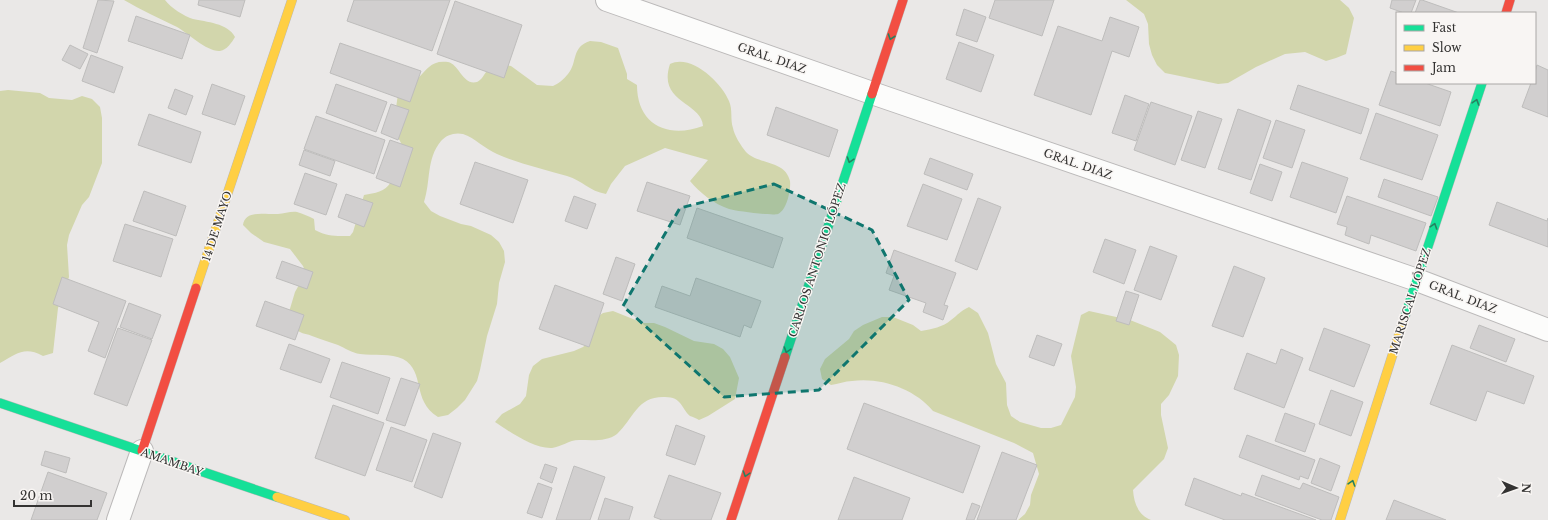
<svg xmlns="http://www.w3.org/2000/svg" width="1548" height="520" font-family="'Libre Baskerville',serif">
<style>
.green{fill:#d2d6ac}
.building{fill:#d1cfcf;stroke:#bebdbc}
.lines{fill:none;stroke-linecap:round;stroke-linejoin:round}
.street-casing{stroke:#bbb9b9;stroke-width:24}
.fast-casing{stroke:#bbb9b9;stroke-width:10}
.slow-casing{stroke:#bbb9b9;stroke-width:10}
.jam-casing{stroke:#bbb9b9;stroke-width:10}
.street{stroke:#fcfcfb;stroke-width:22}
.fast{stroke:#16e098;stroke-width:9}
.slow{stroke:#ffcf43;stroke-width:9}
.jam{stroke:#f24e42;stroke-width:9}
.oneway{stroke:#268160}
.marked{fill:#0f766e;fill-opacity:0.2;stroke:#0f766e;stroke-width:3;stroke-dasharray:8 5;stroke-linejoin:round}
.labels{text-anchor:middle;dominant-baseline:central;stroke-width:3;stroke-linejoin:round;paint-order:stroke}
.street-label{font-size:11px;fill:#343332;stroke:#f8f5f3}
</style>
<rect width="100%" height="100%" fill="#eae8e7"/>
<path class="green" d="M124,0H165C171,8 184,16 193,19C206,22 228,23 235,37C232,42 227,50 220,51C207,52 188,33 177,27C159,18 141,10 124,0Z
M1126,0H1340L1349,8L1354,18L1346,54L1336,58L1326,61L1305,52L1285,54L1256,67L1228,83L1218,84L1175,75L1165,73L1157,65L1152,55L1149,44L1148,24L1144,14Z
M590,41L601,42L618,48L627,74V79L637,85C637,125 668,139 703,126C702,102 657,103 670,64C691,53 722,83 729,101C733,110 730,119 733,128C734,135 741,146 746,152C759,165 785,160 790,181C791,190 787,210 778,214C772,216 736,211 729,209C714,204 700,193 690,181L708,160L665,148L625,166L611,184L606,194C589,191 583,181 567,176C544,169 520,164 497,154C485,149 475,138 463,134C455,132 446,135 441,141C426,159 431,181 424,202L431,211L440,216L461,224L471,226L491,235L499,242L504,251L505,262L499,283L497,304L487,336L480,370L477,381L465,400L457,408L448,415L438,417C411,400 426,372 403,359C391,353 374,356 360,354C352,353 345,348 338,345C329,342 320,339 312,336C308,334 303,334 300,332C295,330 291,326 288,323L289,312L295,292L304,276L305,271L303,266L290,249L264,242L251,233L243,225C245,209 267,215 278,214C284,214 291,211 297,212C303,214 309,216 314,219L315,230C328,237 336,236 350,236L353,232L364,195C375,193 385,192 391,182L402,148L401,143L391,124L395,115L398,94C404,89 411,84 417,79C428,69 431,60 448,62C459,64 463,86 477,82C482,80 484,74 487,71C491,68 497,66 501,64L511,66L537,85L553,86C558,84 564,79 568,74C578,62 571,47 590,41Z
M8,90L40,93L49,98L72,100L82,96L92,99L100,107L102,118V163L89,197L82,205L69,235L67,245L69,277L58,308L53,353L43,356C24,346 17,354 0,363V91Z
M969,307L978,313L988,333L996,364L1006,383L1007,405L1011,416L1020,422L1041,428H1051L1061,425L1075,397L1076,387L1071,356L1081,315L1089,311L1130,320L1160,332L1176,345L1179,355L1178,376L1169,395L1161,404V415L1168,448L1164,459L1133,490C1134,503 1138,515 1151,520H1018L1025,514L1030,505L1031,495L1039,474L1033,453L1014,443L933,411C915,389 881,377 852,381C845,381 838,384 831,385L822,379L820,369L825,359L849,339L854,331L863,325L882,317H893L913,325L921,331C932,329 943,327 951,320C959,314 959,312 969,307Z
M613,311L643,323H654L665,327L694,341L714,344L723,349L730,357L739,378L735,399L708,416L699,420C696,418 693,417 690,416C681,408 682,397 665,397C637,396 634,418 617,434C607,442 591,440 579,440C569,440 561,447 552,448C534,449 510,432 495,422L502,414L520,404L526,396L529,375L533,366L542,359L574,351L583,347L591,340L592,329L594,319L603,313Z"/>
<path class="building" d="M98,0L114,1L97,53L83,48Z
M199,0H245L240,17L198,5Z
M354,0H450L432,51L347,21Z
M995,0H1054L1042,36L989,18Z
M1392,0H1416L1411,13H1404L1390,8Z
M1420,0H1422L1459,13H1415Z
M455,1L522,25L504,78L437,54Z
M964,9L986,17L977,42L956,35Z
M136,16L190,35L182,59L128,41Z
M1110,17L1139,27L1129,57L1112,51L1091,115L1034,95L1058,26L1102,41Z
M959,42L994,55L981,92L946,79Z
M340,43L421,71L410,102L330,73Z
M70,45L88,54L80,69L62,60Z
M91,55L123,67L114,93L82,81Z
M1537,65L1548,70V117L1522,107L1531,83H1535V72Z
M1391,71L1397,73V83H1425L1451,92L1440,126L1379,105Z
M212,84L245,96L235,125L202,114Z
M336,84L387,102L376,132L326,113Z
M1298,85L1369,109L1361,134L1290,109Z
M175,89L193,96L186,115L168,108Z
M1125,95L1149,104L1136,141L1112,133Z
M1151,102L1192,116L1175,165L1134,150Z
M391,104L409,110L398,140L381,133Z
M776,107L838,130L829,157L767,135Z
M1238,109L1271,121L1251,180L1218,169Z
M1198,111L1222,119L1205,168L1181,160Z
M1376,113L1438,135L1422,180L1360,159Z
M149,114L201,132L191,163L138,145Z
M316,116L385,140L374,174L304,149Z
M1276,120L1305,130L1292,168L1263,158Z
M390,140L413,148L400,187L376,178Z
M304,150L335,161L330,176L299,165Z
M930,158L973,174L967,190L924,174Z
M475,162L528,180L513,223L460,204Z
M1302,162L1348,178L1336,213L1290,197Z
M1260,164L1282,172L1272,201L1250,193Z
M305,173L337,184L326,215L294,204Z
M1384,179L1438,197L1431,216L1378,197Z
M647,182L690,196L680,225L637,211Z
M923,184L962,199L947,240L907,226Z
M144,191L186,206L176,236L133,221Z
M346,194L373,203L364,227L338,217Z
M574,196L596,204L587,229L565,221Z
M1347,196L1426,223L1416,251L1371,235L1369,244L1345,235L1347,227L1337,224Z
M978,198L1001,207L977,270L955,261Z
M1497,202L1547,221L1548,218V247L1489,225Z
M697,208L783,238L773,268L687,238Z
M125,224L173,239L161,277L113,261Z
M1105,239L1136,250L1124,284L1093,272Z
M1150,246L1177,256L1161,300L1134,290Z
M894,250L956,273L944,305L948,306L943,320L923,312L926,303L889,290L894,276L886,273Z
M616,257L635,264L622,301L603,294Z
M282,261L313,272L307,289L276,278Z
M1234,266L1265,278L1243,337L1212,326Z
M62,277L126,301L105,358L88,351L99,322L53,304Z
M696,278L761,301L751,328L744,325L740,337L655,307L662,286L690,296Z
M555,285L604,303L589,347L539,329Z
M1126,291L1139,295L1129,325L1116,321Z
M265,301L304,315L295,340L256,326Z
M129,303L161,315L152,339L120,327Z
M1479,325L1515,339L1506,362L1470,348Z
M118,328L152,340L127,406L94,394Z
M1324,328L1370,345L1354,387L1309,370Z
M1037,335L1062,344L1054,366L1029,357Z
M289,344L330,359L321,383L280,369Z
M1452,345L1534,376L1524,404L1487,391L1476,421L1430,404Z
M1281,349L1303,358L1284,408L1234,389L1247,353L1276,364Z
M342,362L390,378L378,414L330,397Z
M401,378L420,384L405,426L386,420Z
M1331,390L1363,402L1351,436L1319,424Z
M864,403L980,446L963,493L847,449Z
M333,405L384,423L365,476L315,458Z
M1285,413L1315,424L1305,452L1275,441Z
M676,425L705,436L695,465L666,455Z
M391,427L427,440L412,482L376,470Z
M433,433L461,443L442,498L414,487Z
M1247,435L1315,460L1308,479L1300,476L1299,480L1239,457Z
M45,451L70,458L66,473L41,465Z
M1002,452L1037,465L1016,520H977Z
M1320,458L1340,466L1331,491L1311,483Z
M545,464L557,468L552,483L540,478Z
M574,466L605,477L590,520H556Z
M48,472L107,493L97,520H31Z
M669,475L721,493L711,520H662L654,517Z
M1262,475L1300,489L1303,483L1339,497L1331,520H1322L1255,495Z
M854,477L910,498L902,520H838Z
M1194,478L1241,496L1242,493L1316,520H1225L1185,505Z
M538,483L552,488L542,518L527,513Z
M605,498L633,507L629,520H598Z
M1394,500L1446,520H1386Z
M972,503L980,506L974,520H966Z"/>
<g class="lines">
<defs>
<path id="street" d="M607,0L872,93L1417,280L1548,330
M118,520L142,451"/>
<path id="fast" d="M1403,322L1482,83
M785,357L872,94
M0,403L277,497"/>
<path id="slow" d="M196,288L292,0
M277,497L345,520
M1340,520L1403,322"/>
<path id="jam" d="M1506,13L1510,0
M872,94L903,0
M142,451L196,288
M731,520L785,357"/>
</defs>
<use href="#street" class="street-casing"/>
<use href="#fast" class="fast-casing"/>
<use href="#slow" class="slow-casing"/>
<use href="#jam" class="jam-casing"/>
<use href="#street" class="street"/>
<use href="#fast" class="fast"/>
<use href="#slow" class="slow"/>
<use href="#jam" class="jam"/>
</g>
<defs><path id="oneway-chevron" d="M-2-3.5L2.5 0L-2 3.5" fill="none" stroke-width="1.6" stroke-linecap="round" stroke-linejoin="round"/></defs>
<g class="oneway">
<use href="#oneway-chevron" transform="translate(891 37) rotate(109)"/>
<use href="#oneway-chevron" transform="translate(1476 102) rotate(-72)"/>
<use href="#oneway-chevron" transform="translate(850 160) rotate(108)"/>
<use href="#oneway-chevron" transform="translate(1434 226) rotate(-72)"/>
<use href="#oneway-chevron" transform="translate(787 350) rotate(108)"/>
<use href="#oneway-chevron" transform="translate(746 474) rotate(108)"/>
<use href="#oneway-chevron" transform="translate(1352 483) rotate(-72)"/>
</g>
<path class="marked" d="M774,184L872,230L909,300L819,390L724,397L623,306L680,208Z"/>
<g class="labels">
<g class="street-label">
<text transform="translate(772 58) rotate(19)">GRAL. DIAZ</text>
<text transform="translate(1078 164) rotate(19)">GRAL. DIAZ</text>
<text transform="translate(217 226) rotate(-72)">14 DE MAYO</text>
<text transform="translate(817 260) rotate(-72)">CARLOS ANTONIO LÓPEZ</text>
<text transform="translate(1463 297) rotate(21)">GRAL. DIAZ</text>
<text transform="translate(1410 301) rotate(-72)">MARISCAL LÓPEZ</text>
<text transform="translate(172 462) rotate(19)">AMAMBAY</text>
</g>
</g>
<rect x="1396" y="12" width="140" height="72" fill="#f8f5f3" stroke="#aaa7a6"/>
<rect x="1404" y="25" width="20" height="6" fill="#16e098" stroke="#aaa7a6"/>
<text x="1432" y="32" font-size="12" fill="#343332">Fast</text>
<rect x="1404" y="45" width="20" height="6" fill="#ffcf43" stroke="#aaa7a6"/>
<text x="1432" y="52" font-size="12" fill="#343332">Slow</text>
<rect x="1404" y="65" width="20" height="6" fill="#f24e42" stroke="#aaa7a6"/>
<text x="1432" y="72" font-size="12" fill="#343332">Jam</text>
<g transform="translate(1516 488) rotate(92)" stroke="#f8f5f3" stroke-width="3" paint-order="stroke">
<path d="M0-3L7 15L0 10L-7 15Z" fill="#343332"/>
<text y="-6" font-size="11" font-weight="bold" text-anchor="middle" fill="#343332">N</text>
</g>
<path d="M14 500v6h77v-6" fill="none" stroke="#343332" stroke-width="2"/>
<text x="20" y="500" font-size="12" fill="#343332" stroke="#f8f5f3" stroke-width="3" paint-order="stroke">20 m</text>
</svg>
